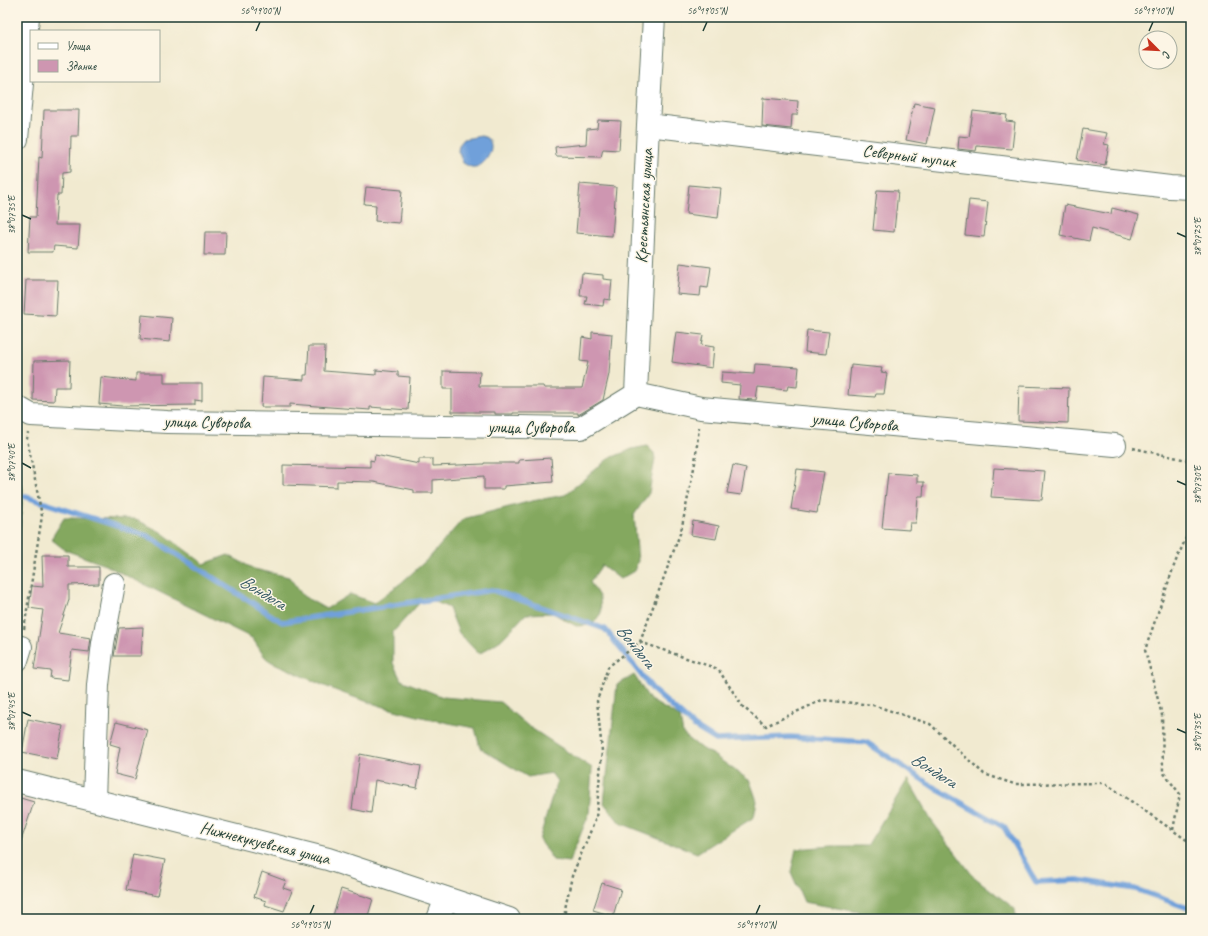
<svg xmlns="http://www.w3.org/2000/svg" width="1208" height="936" font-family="Caveat,sans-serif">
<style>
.green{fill:#a5c26a;stroke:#62804f}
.forest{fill:#84a85e;stroke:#527249}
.water{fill:#70a0da;stroke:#486e87}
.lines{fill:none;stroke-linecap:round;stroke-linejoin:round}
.stream{stroke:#70a0da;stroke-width:5.5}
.building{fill:#ce96b1}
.minor-casing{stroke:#687a6b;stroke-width:24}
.path{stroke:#687a6b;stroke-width:2.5;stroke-dasharray:3 3;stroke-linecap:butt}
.minor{stroke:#fff;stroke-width:22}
.ticks{fill:none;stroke:#1f3d34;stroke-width:1.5}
.labels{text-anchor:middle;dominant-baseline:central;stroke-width:3;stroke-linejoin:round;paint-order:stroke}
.street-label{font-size:17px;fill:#1f3d34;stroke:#fcf5e5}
.water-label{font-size:18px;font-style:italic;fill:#375b66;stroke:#fcf5e5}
.neatline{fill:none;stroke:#1f3d34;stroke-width:1.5}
.ticks-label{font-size:10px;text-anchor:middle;fill:#1f3d34}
</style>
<rect width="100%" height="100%" fill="#fcf5e5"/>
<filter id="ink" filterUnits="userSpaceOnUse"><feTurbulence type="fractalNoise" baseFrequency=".025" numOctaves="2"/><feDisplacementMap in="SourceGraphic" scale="8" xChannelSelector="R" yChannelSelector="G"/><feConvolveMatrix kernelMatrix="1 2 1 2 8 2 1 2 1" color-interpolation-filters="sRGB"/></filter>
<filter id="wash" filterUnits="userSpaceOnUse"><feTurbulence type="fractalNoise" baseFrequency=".012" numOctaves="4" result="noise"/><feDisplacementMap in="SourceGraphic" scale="16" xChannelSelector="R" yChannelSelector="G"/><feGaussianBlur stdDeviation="0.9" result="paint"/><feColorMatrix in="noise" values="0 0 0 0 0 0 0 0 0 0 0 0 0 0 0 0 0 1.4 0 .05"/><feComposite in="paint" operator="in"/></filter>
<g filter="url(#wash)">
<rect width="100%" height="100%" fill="#f1ead0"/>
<path class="green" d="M17,478L23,489L21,518L17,547Z"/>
<path class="forest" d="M647,446L654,453L655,459L649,493L634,515L638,561L634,571L620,579L602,565L590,582L600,598L601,613L592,625L576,626L553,613L526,614L501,640L479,654L459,633L449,608L425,597L393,632V663L401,680L443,697L500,702L528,726L592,768L589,814L569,862L553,860L539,840L557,781L551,773L528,777L480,748L475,728C413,717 350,700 294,672C287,668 271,663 266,658C261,653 257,644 252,638L105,565L65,550L51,539L64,518L135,519L161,532L204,564L228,555L254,569L289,577L303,596L326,609L350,594L374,603L401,583L430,557L463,519L532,501L565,495L608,459L632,449Z
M634,675L650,700L680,717L683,734L702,749L712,754L750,781L757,801L754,817L697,853L620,823L604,803L617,685Z
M908,779L931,820L973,876L1015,909L1016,919H860L859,912L804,902L791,872L796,849L832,846H867Z"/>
<path class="water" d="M481,136C501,139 487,166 475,167C471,168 467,165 463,163L458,151L459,145L464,139Z"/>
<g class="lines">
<path class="stream" d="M17,494L148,536L282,622L492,590L605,629L654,691L695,727L716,740L790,737L866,742L935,788L1004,827L1036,882L1078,880L1135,889L1191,909"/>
</g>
<g id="blocks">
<path class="building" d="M763,98L798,101L797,115H792L791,129L762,126Z
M914,103L935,107L927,144L906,140Z
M44,110H79L78,136H71L70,172L62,173L61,195H57L55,225H80L78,248L54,246L53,252H28L30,217H36L39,157L42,158Z
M973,111L1007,115L1006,121L1015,122L1012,149L977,146L976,151L958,149L959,136L969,137Z
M598,120L621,121L619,150L603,149L601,157L556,156L555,147L586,144L587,129L597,128Z
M1083,129L1107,133L1104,144L1109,145L1105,165L1077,160Z
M580,184L616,187L612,236L576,233Z
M689,185L721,188L718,218L686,214Z
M366,187L402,190L399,223L375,221L376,205L364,204Z
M877,190L898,191L894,232L873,230Z
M969,200L988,202L984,237L965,235Z
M1065,205L1111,214L1112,208L1139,215L1132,239L1092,228L1089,241L1060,235Z
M205,232H226L225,255H204Z
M680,263L711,267L708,288L701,287L700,296L677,294Z
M582,273L603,275V279L612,280L610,300L604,299L603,306L585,304L587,296H580Z
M26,280H58L56,316L24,314Z
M142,315L172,318L170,342L140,339Z
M807,330L829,332L826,354L805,352Z
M592,332L612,334L609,374L603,400L578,415V413H513V414H495V412H452V389H443V371L480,372L479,386H543L544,388H582L588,362L580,361L582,337L592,339Z
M676,332L703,335L701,345L714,347L712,368L672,362Z
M309,346H325L324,371L376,375V370L398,372V376L410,377L408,410L370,407V410L290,404V407H261L263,377L304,380V375H307Z
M70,360L69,387H55L54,401L33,400L34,361Z
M755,364L799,367L797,387L788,386L787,390L758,387L756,400L739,399L740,385L721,383L722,372L754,374Z
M851,365L882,368L881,372L887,373L884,394H876L875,397L848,395Z
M136,373H164V383H202V401L195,400V405L122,406L99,404L101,377L136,381Z
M1019,386L1069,388L1068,423L1018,421Z
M375,455L419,464V459H433V466L484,464V463H519V460L551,458L553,482L504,486V489H484V476L433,480V493H414V490L374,482L337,481V487L283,485V465L370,467V460L374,461Z
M733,465L746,468L741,495L727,493Z
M994,468L1045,471L1042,500L991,497Z
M797,469L824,472L817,513L791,509Z
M888,473L917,475V482H924L923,497H918L916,523H910L909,530L882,528Z
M693,521L719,526L716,539L691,535Z
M42,555H68V567H99V584L69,585V600L58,633L91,638L89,652L72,650L68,680L50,678L51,671L34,669L43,610L29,608L32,586L43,587Z
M143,627L141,656H114L119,628Z
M28,719L63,726L57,759L22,752Z
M116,722L148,730L135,779L115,774L120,747L110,744Z
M360,754L421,766L417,788L375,780L371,813L352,809Z
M17,797L34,802L20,844H17Z
M133,854L165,860L157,896L126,890Z
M262,872L286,881L283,888L292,891L284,911L265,905L266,901L254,897Z
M602,883L621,889L613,916L593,910Z
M341,889L373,899L367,919H332Z"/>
</g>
</g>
<g filter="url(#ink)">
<use href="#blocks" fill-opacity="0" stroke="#687a6b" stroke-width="1"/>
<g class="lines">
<defs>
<path id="minor" d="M648,125L1170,187L1191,188
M17,139L28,17
M636,394L648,125L654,17
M17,407L31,415L167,422L581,428L636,394L701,408L1115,445
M17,647H21L17,660
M17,781L328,859L509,919
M94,800L98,685L103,643L114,584
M438,919L446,898"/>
</defs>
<use href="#minor" class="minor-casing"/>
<path class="path" d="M1133,448L1191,461
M24,629L42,516L27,439L28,433
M640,642L718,669L743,707L766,726L822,700L873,705L930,724L984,774L1014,784L1105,783L1191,843
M1173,830L1180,794L1163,772L1162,715L1145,650L1175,563L1191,527
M565,919V909L572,876L596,818L602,751L597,701L608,667L640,642L681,531L695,463L699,427"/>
<use href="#minor" class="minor"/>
</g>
</g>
<path class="ticks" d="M256,31L260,22M703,31L707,22M1149,31L1153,22M22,215L31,219M1177,233L1186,237M22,463L31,468M1177,481L1186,485M22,712L31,716M1177,729L1186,733M310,914L314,905M756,914L760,905"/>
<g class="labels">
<g class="street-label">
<text transform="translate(909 156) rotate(7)">Северный тупик</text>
<text transform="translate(644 206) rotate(-87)">Крестьянская улица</text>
<text transform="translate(207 422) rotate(1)">улица Суворова</text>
<text transform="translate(855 422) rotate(5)">улица Суворова</text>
<text x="531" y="427">улица Суворова</text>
<text transform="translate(265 843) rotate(14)">Нижнекукуевская улица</text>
</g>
<g class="water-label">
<text transform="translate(263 592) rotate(31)">Вондюга</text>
<text transform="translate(636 646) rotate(51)">Вондюга</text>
<text transform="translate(934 770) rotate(32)">Вондюга</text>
</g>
</g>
<rect width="1208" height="936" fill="none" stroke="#fcf5e5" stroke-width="44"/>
<rect x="30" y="30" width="130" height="52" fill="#fcf5e5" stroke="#a4ab9e"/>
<rect x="38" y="43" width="20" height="6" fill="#ffffff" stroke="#a4ab9e"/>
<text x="66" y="50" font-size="12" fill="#1f3d34">Улица</text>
<rect x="38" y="60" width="20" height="12" fill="#ce96b1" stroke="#a4ab9e"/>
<text x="66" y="70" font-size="12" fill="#1f3d34">Здание</text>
<g transform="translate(1158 50) rotate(114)"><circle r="19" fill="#fcf5e5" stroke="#a4ab9e"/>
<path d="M0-3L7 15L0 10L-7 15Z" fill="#c8321e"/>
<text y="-6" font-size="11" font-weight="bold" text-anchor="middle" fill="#1f3d34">С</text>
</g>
<rect x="22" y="22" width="1164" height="892" class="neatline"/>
<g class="ticks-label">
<text x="260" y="14">56°19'00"N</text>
<text x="707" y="14">56°19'05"N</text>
<text x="1153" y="14">56°19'10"N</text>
<text transform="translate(11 215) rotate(-90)" y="4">38°07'35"E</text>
<text transform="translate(1197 237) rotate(-90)" y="4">38°07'25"E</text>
<text transform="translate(11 463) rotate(-90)" y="4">38°07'40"E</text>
<text transform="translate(1197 485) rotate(-90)" y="4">38°07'30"E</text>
<text transform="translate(11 712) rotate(-90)" y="4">38°07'45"E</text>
<text transform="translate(1197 733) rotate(-90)" y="4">38°07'35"E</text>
<text x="310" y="928">56°19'05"N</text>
<text x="756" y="928">56°19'10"N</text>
</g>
</svg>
